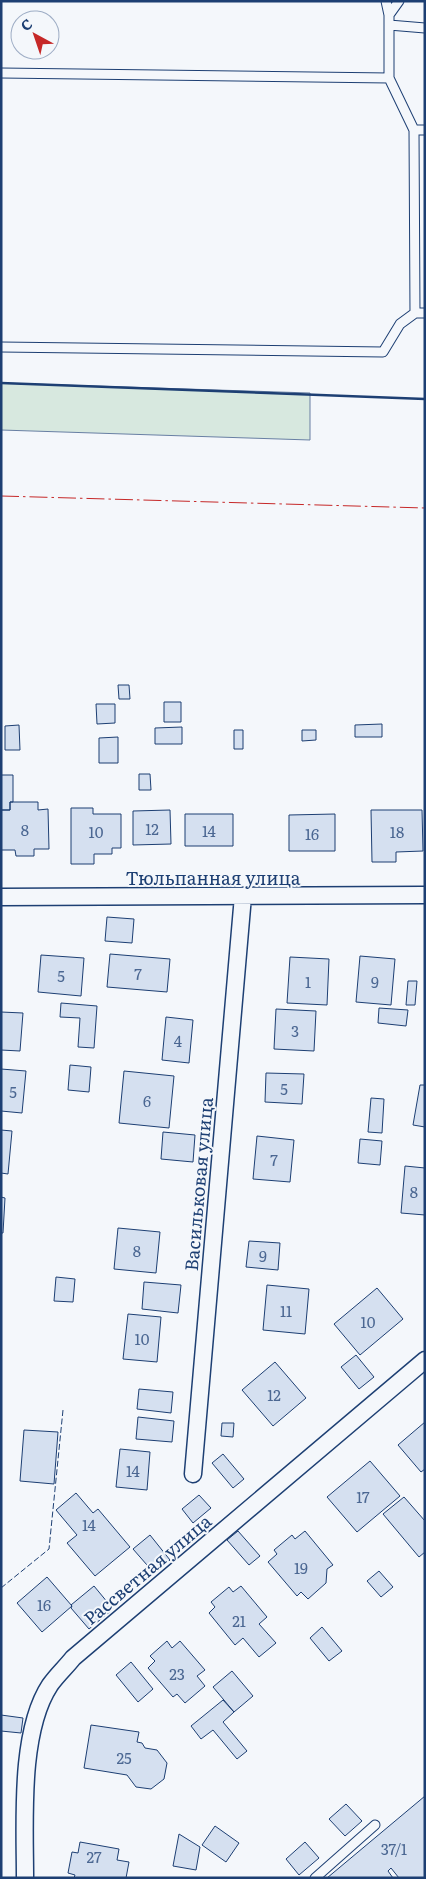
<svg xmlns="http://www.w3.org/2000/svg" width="426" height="1879" font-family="Literata,serif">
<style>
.green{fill:#d7e8df;stroke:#687fa3}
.building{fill:#d5e0f0;stroke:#1d3f73}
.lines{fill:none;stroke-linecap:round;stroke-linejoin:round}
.lane-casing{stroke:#1d3f73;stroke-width:11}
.street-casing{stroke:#1d3f73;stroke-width:19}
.lane{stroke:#f4f7fb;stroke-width:9}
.street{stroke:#f4f7fb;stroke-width:16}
.fence{stroke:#1d3f73;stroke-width:1;stroke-dasharray:6 2.5;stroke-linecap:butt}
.wall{stroke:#1d3f73;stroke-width:2.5}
.power{stroke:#c62828;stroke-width:1;stroke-dasharray:18 4 2.5 4;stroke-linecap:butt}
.labels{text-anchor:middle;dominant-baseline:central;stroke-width:4;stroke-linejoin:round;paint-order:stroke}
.number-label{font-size:15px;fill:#4b6792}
.street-label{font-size:18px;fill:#1d3f73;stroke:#f4f7fb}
</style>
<rect width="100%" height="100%" fill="#f4f7fb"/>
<path class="green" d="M1,383L310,393V440L1,430Z"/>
<path class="building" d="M118,685H129L130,699H119Z
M164,702H181V722H164Z
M96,704H115V723L97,724Z
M382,724V737H355V725Z
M19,725L20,750H5V726Z
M182,727V744H155V728Z
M234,730H243V749H234Z
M302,730H316V740L302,741Z
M118,737V763H99V738Z
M139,774H150L151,790H139Z
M1,775H13V802H10V810H1Z
M10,802H38V810L48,809L49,849H34V856H16L15,850H1V810H10Z
M71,808H93V814H121V848H112V854H94V864H71Z
M170,810L171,844L133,845V811Z
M371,810H422L423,851L396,852V862H372Z
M185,814H233V846H185Z
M335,814V851H289V815Z
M107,917L134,919L132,943L105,941Z
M110,954L170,959L167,992L107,987Z
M41,955L84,958L81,996L38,992Z
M360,956L395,959L391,1005L356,1002Z
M290,957L329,959L327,1005L287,1003Z
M408,981H417L415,1005H406Z
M61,1003L97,1006L94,1048L78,1047L80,1018L60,1017Z
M379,1008L408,1010L406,1026L378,1023Z
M276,1009L316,1011L314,1051L274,1049Z
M1,1012L23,1013L20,1051L1,1050Z
M166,1017L193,1020L189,1063L162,1060Z
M70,1065L91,1067L89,1092L68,1090Z
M1,1069L26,1071L22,1113L1,1111Z
M124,1071L174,1076L169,1128L119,1123Z
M266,1073L304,1074L302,1104L265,1102Z
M420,1085H425V1127L413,1125Z
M371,1098L384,1099L382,1133L368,1132Z
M1,1130L12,1131L8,1174L1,1173Z
M163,1132L195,1135L193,1162L161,1159Z
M257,1136L294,1140L290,1182L253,1179Z
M360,1139L382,1141L380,1165L358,1163Z
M405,1166L425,1168V1215L401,1213Z
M1,1197L5,1198L3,1233H1Z
M118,1228L160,1232L156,1273L114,1269Z
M249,1241L280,1243L278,1270L246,1267Z
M56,1277L75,1279L73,1302L54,1301Z
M144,1282L181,1285L178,1313L142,1309Z
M267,1285L309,1289L305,1334L263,1330Z
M377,1288L403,1319L360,1355L334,1324Z
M128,1314L161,1317L157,1362L123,1359Z
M356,1355L374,1377L359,1389L341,1367Z
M275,1362L306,1398L273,1426L242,1390Z
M139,1389L173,1392L171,1413L137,1409Z
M138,1417L174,1421L172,1442L136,1439Z
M425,1422V1469L421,1472L398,1445Z
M222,1423H234L233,1437L221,1436Z
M24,1430L58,1432L54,1484L20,1481Z
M120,1449L150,1452L147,1490L116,1487Z
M223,1454L244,1479L233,1488L212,1463Z
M370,1461L400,1496L357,1532L327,1497Z
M76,1493L93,1513L98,1509L130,1547L95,1576L67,1543L77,1535L56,1510Z
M199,1495L211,1508L193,1523L182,1509Z
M404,1497L425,1521V1552L419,1557L383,1514Z
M238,1531L260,1556L249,1565L227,1540Z
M305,1531L333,1565L327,1569L326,1583L308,1599L301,1592L297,1596L268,1562L277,1554L274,1550L292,1535L295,1539Z
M150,1535L170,1560L154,1573L133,1549Z
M379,1571L393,1587L381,1597L367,1581Z
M47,1577L72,1606L42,1632L17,1603Z
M94,1586L113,1609L89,1629L71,1608L72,1606L71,1605Z
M241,1586L267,1617L259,1624L276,1643L259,1657L243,1638L235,1645L209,1613L215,1607L211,1602L229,1587L233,1592Z
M322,1627L342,1651L329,1661L310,1638Z
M167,1641L172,1648L180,1641L205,1670L197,1676L205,1686L185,1703L177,1694L173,1697L148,1668L155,1661L150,1656Z
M131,1662L153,1689L138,1702L116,1675Z
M232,1671L253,1696L234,1712L213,1687Z
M223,1700L234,1712L223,1722L247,1751L237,1759L213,1730L201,1739L191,1726Z
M1,1715L23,1718L21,1733L1,1731Z
M91,1725L139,1732L137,1742L142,1743L145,1748L157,1750L167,1763L164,1779L151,1789L136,1787L127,1775L84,1768Z
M425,1796V1878H399L391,1868L388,1871L393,1878H327Z
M346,1804L362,1821L345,1836L329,1819Z
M215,1826L239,1843L226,1862L202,1845Z
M179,1834L200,1847L196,1870L173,1866Z
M80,1842L119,1849L117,1860L129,1862L126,1878H74L75,1875L68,1873L72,1852L78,1853Z
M305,1842L319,1858L299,1875L286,1859Z"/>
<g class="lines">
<defs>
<path id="lane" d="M386,1L389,15V78L414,130L415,313H425
M389,15L399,1
M389,25L425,28
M1,73L389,78
M414,130H425
M1,347L383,352L400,324L415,313
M315,1878L375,1825"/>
<path id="street" d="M1,897L425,895
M193,1474L243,896
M25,1878C25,1822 19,1732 50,1685C57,1675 66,1667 73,1658L425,1360"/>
</defs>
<use href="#lane" class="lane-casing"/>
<use href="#street" class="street-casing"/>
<use href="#lane" class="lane"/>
<use href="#street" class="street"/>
<path class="fence" d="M1,1588L49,1549L63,1410"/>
<path class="wall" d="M1,383L425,399"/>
<path class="power" d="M1,496L425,508"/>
</g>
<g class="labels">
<g class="number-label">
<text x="152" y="828">12</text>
<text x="25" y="829">8</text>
<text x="209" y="830">14</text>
<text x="96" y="831">10</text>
<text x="397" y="831">18</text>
<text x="312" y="833">16</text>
<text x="138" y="973">7</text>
<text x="61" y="975">5</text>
<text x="308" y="981">1</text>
<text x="375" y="981">9</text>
<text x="295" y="1030">3</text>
<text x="178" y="1040">4</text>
<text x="284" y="1088">5</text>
<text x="13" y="1091">5</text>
<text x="147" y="1100">6</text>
<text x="274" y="1159">7</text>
<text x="414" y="1191">8</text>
<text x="137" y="1250">8</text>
<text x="263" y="1255">9</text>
<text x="286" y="1310">11</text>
<text x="368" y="1321">10</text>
<text x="142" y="1338">10</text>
<text x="274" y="1394">12</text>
<text x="133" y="1470">14</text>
<text x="363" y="1496">17</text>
<text x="89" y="1524">14</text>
<text x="301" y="1567">19</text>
<text x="44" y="1604">16</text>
<text x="239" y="1620">21</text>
<text x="177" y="1673">23</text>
<text x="124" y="1757">25</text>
<text x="394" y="1848">37/1</text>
<text x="94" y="1856">27</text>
</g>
<g class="street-label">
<text x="213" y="877">Тюльпанная улица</text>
<text transform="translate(198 1184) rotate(-85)">Васильковая улица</text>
<text transform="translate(147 1569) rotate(-40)">Рассветная улица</text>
</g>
</g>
<rect width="426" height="1879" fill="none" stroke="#1d3f73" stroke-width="5"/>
<g transform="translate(35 35) rotate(320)"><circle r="24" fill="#f4f7fb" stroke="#9eadc5"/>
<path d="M0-4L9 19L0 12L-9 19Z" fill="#c62828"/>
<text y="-8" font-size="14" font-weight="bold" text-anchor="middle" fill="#1d3f73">С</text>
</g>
</svg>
